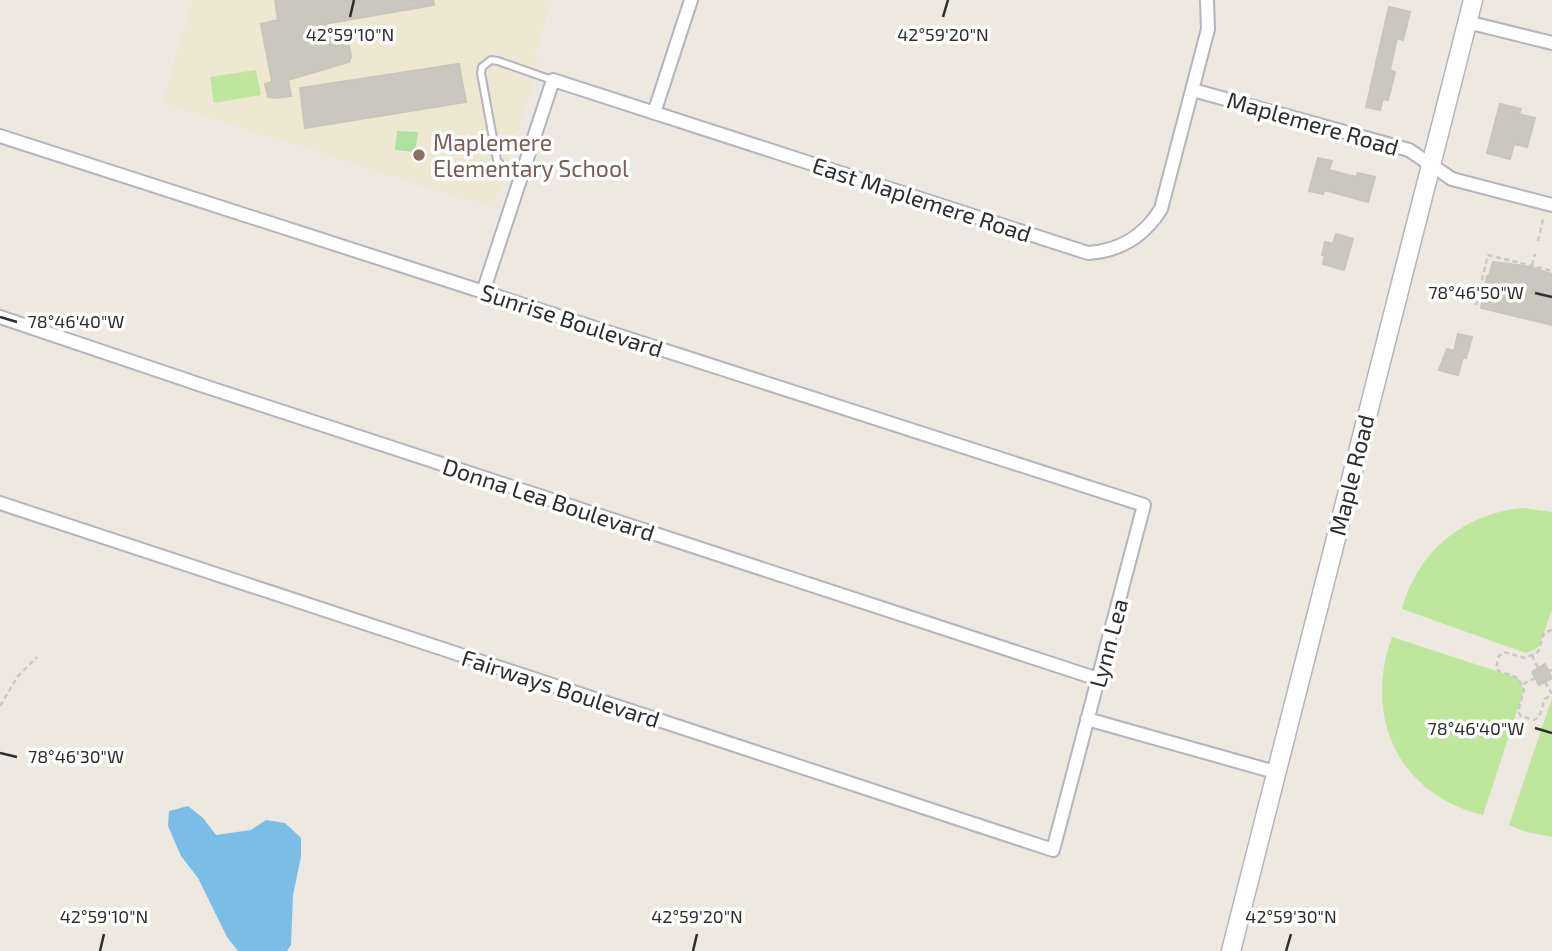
<svg xmlns="http://www.w3.org/2000/svg" width="1552" height="951" font-family="'Exo 2',sans-serif">
<style>
.education{fill:#ede8d1}
.green{fill:#aee0a1}
.pitch{fill:#bee69d}
.water{fill:#7bbde7}
.building{fill:#c9c7be;stroke:#c9c5ba;stroke-width:2}
.lines{fill:none;stroke-linecap:round;stroke-linejoin:round}
.lane-casing{stroke:#b3b4bf;stroke-width:10}
.street-casing{stroke:#b3b4bf;stroke-width:16}
.secondary-casing{stroke:#b3b4bf;stroke-width:21}
.path{stroke:#c8c8c8;stroke-width:2.5;stroke-dasharray:5 3.5;stroke-linecap:butt}
.lane{stroke:#fff;stroke-width:6}
.street{stroke:#fff;stroke-width:12}
.secondary{stroke:#fff;stroke-width:18}
.ticks{fill:none;stroke:#2d2d2d;stroke-width:2.5}
.education-dot{fill:#8d6e63;stroke:#fff;stroke-width:2.5}
.labels{text-anchor:middle;dominant-baseline:central;stroke-width:7;stroke-linejoin:round;paint-order:stroke}
.street-label{font-size:23px;fill:#2d2d2d;stroke:#fff}
.education-label{font-size:23px;fill:#785e54;stroke:#fff;text-anchor:start}
.ticks-label{font-size:18px;text-anchor:middle;fill:#2d2d2d;stroke:#fff;stroke-width:7;stroke-linejoin:round;paint-order:stroke}
</style>
<rect width="100%" height="100%" fill="#ede9e0"/>
<path class="education" d="M193,0H552L533,59L540,62L493,208L162,102Z"/>
<path class="green" d="M397,131L418,132L415,152L395,150Z"/>
<path class="pitch" d="M256,70L261,95L214,103L210,77Z
M1523,508L1552,512V609L1539,647L1526,653L1402,609C1417,552 1464,513 1523,508Z
M1392,637L1518,678L1524,690L1483,815C1398,794 1363,717 1392,637Z
M1552,698V837L1523,831L1509,825Z"/>
<path class="water" d="M188,806L203,818L216,835L251,830L266,820L285,823L301,838V857L293,895L291,945L287,951H238L227,937L198,878L181,856L168,826L169,811Z"/>
<path class="building" d="M275,0H433L434,5L324,24L348,39L351,57L349,62L288,80L291,96L275,98L268,97L265,84L272,82L261,24L278,20Z
M1389,7L1410,12L1403,40L1397,38L1390,70L1395,72L1388,100L1383,99L1380,110L1366,107Z
M459,64L466,102L305,128L300,88Z
M1500,104L1521,109L1519,114L1535,118L1527,147L1514,144L1510,159L1487,153Z
M1318,158L1332,161L1329,170L1356,177L1358,173L1375,177L1368,202L1324,190L1323,194L1309,191Z
M1336,234L1353,239L1344,270L1323,264L1325,256L1322,255L1325,242L1333,244Z
M1493,262L1526,266L1552,274V325L1481,308L1487,276H1489Z
M1458,334L1472,337L1466,358L1463,357L1458,375L1439,370L1447,349L1454,351Z
M1545,664L1552,678L1539,685L1532,672Z"/>
<g class="lines">
<defs>
<path id="lane" d="M521,175L504,169L497,160L481,73L482,67L491,60L498,61L552,80"/>
<path id="street" d="M1467,22L1552,43
M1193,90L1409,150L1452,179L1552,205
M654,113L691,0
M0,136L1144,505L1053,850L0,503
M483,292L553,80L1088,253C1121,251 1144,236 1161,209L1208,29L1207,0
M0,317L207,387L1098,679
M1087,719L1275,772"/>
<path id="secondary" d="M1231,951L1473,0"/>
</defs>
<use href="#lane" class="lane-casing"/>
<use href="#street" class="street-casing"/>
<use href="#secondary" class="secondary-casing"/>
<path class="path" d="M1538,241L1543,219
M1532,265L1535,254
M1476,305L1488,255L1552,271
M1552,630L1544,633L1538,652L1525,658L1504,652L1499,656L1496,668L1499,671L1518,678L1524,690L1518,711L1521,716L1534,720L1539,717L1545,699L1552,695
M1532,655L1538,668
M1549,671L1552,670
M1545,682L1552,694
M1523,684L1535,678
M0,706L18,676L37,657"/>
<use href="#lane" class="lane"/>
<use href="#street" class="street"/>
<use href="#secondary" class="secondary"/>
</g>
<path class="ticks" d="M350,17L354,0M943,17L948,0M1535,293L1552,297M0,317L17,322M1535,728L1552,733M0,753L17,757M100,951L104,934M693,951L697,934M1286,951L1291,934"/>
<circle class="education-dot" cx="419" cy="155" r="7"/>
<g class="labels">
<g class="street-label">
<text transform="translate(1313 123) rotate(16)">Maplemere Road</text>
<text transform="translate(922 199) rotate(18)">East Maplemere Road</text>
<text transform="translate(572 320) rotate(18)">Sunrise Boulevard</text>
<text transform="translate(1351 475) rotate(-76)">Maple Road</text>
<text transform="translate(549 499) rotate(18)">Donna Lea Boulevard</text>
<text transform="translate(1108 643) rotate(-75)">Lynn Lea</text>
<text transform="translate(561 688) rotate(18)">Fairways Boulevard</text>
</g>
<g class="education-label">
<text x="433" y="142">Maplemere<tspan x="433" dy="26">Elementary School</tspan></text>
</g>
</g>
<g class="ticks-label">
<text x="350" y="41">42°59'10"N</text>
<text x="943" y="41">42°59'20"N</text>
<text x="1476" y="299">78°46'50"W</text>
<text x="76" y="328">78°46'40"W</text>
<text x="1476" y="735">78°46'40"W</text>
<text x="76" y="763">78°46'30"W</text>
<text x="104" y="923">42°59'10"N</text>
<text x="697" y="923">42°59'20"N</text>
<text x="1291" y="923">42°59'30"N</text>
</g>
</svg>
